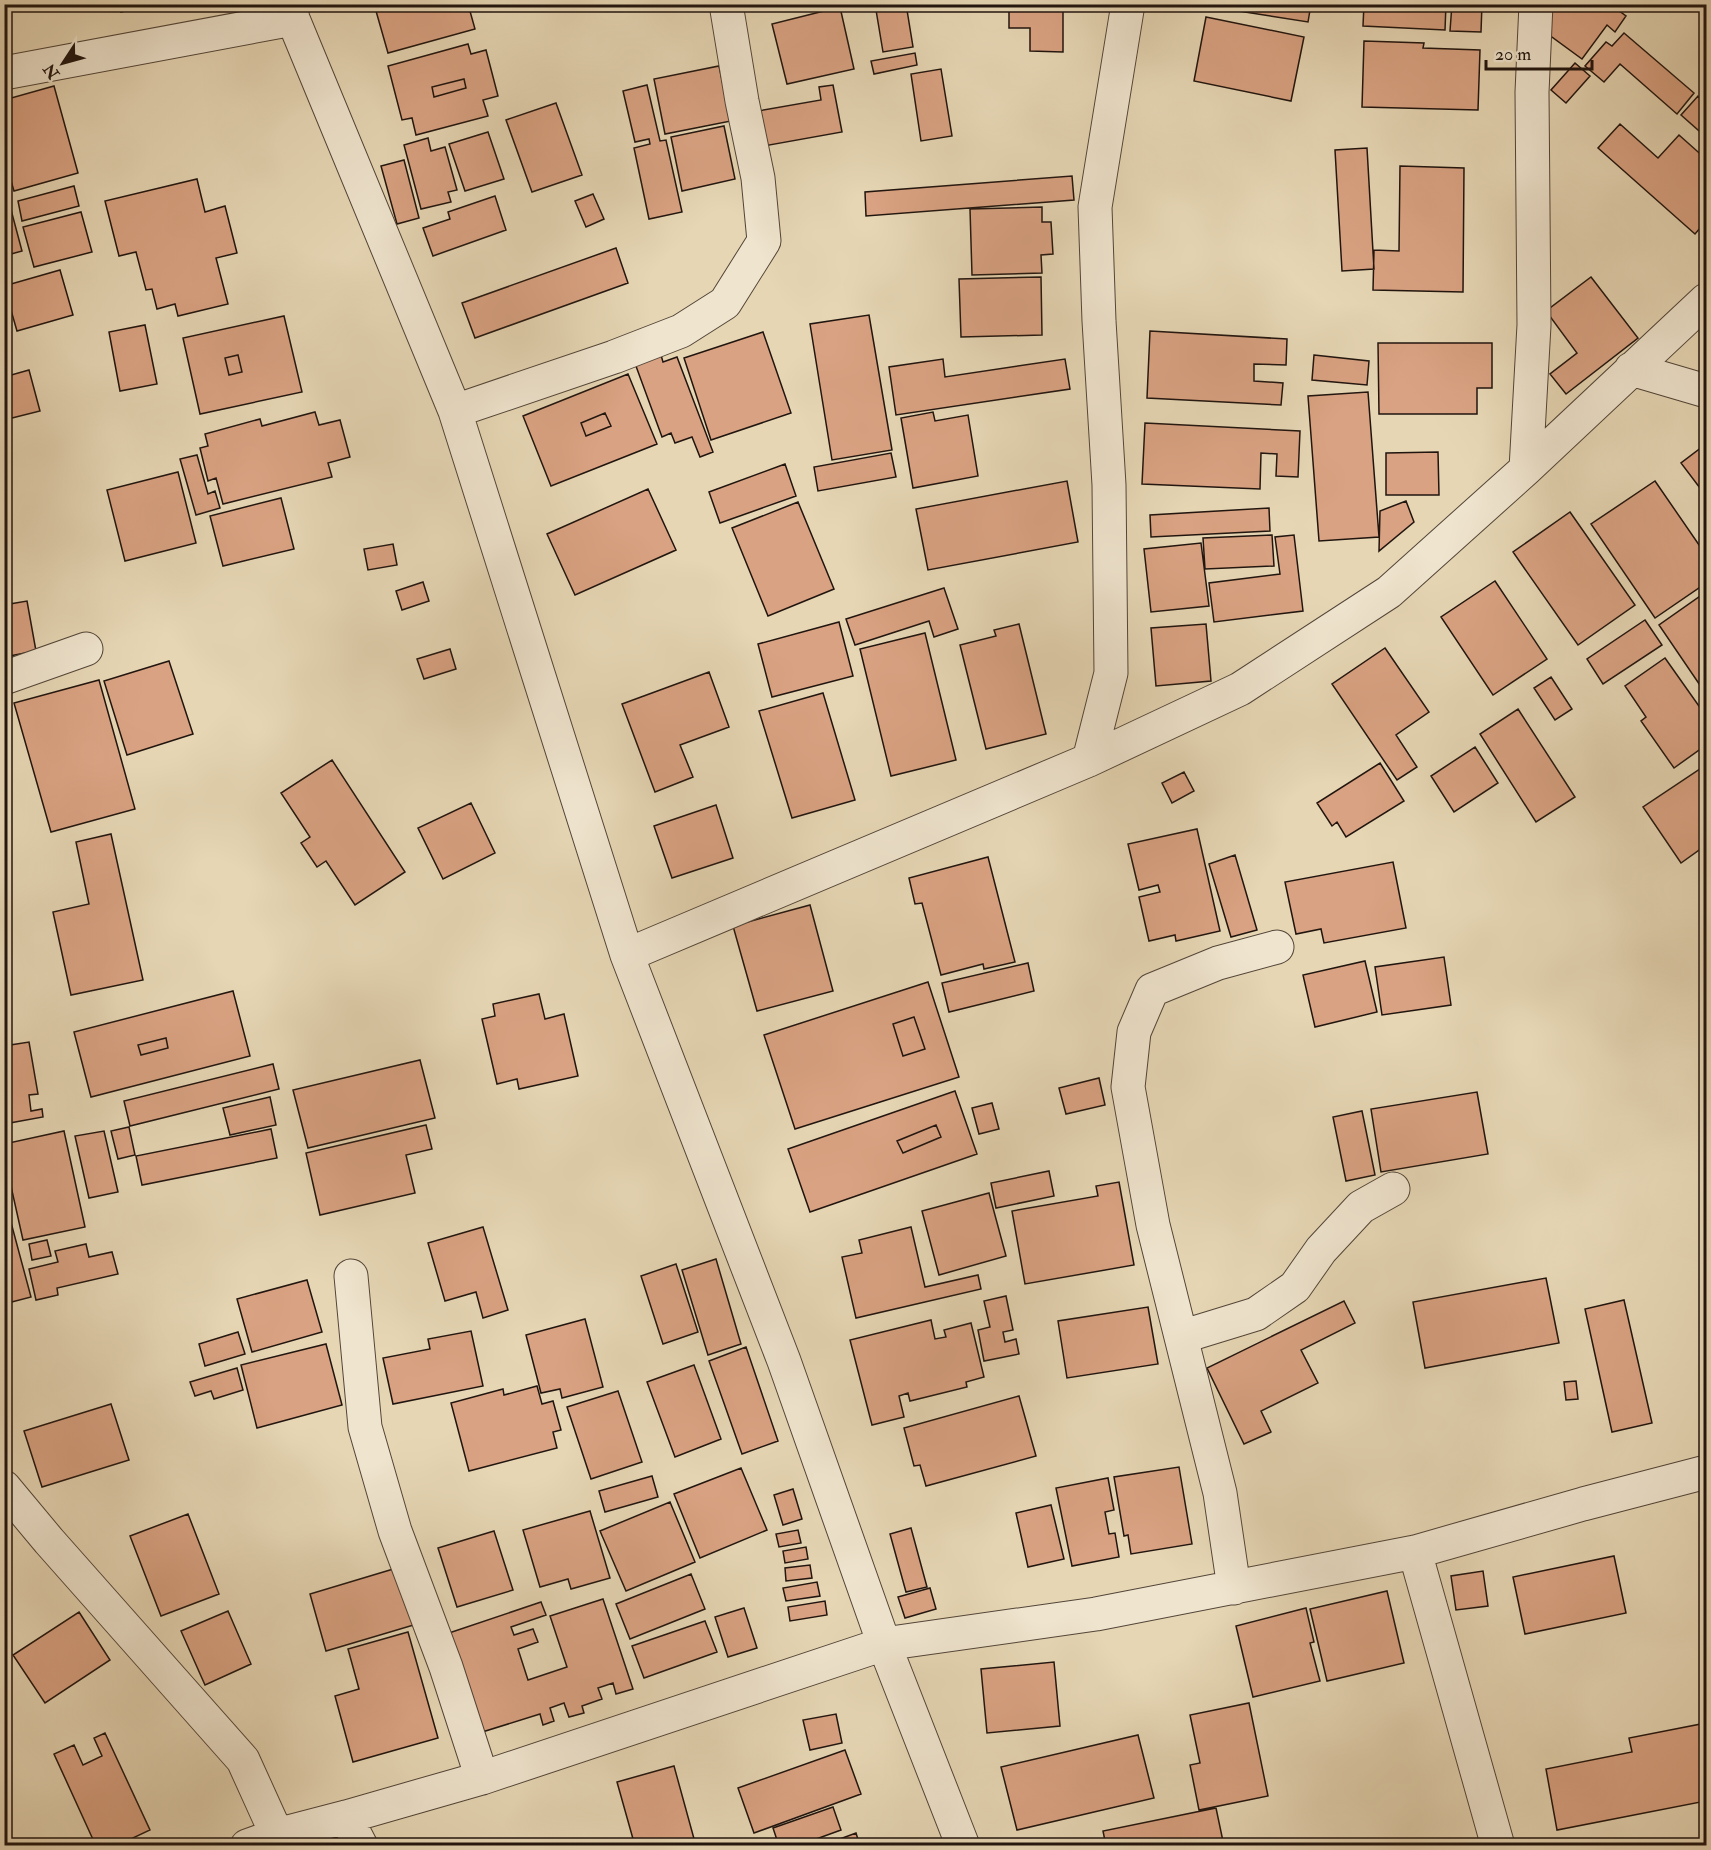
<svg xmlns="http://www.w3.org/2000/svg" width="1711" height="1850" font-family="'IM FELL Double Pica',serif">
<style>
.building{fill:#d9a282;stroke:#21150f;stroke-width:1.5;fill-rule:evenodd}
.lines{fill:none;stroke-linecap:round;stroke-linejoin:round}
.minor-casing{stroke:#524538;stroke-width:35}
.minor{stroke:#efe4ce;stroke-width:33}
</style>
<rect width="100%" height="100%" fill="#e6d6b4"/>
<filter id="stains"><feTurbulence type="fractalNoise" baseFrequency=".00333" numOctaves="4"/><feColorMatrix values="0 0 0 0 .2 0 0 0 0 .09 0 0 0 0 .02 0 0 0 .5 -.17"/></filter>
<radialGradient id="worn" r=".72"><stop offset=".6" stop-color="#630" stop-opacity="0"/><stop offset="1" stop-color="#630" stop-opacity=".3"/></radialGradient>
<path class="building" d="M119,4H153L121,12Z
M374,4H468L475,29L388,53Z
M875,4H906L913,47L883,52Z
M1009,4H1063V52L1030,51V28H1009Z
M1194,4H1311L1308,22Z
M1364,4H1446L1445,30L1363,26Z
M1452,4H1482L1481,32L1450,31Z
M1552,4H1622L1618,10L1626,16L1615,32L1607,25L1582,59L1537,26Z
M1701,4H1706V16L1698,9Z
M840,7L854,69L787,84L772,24Z
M1206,17L1304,37L1291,101L1194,81Z
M1624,33L1694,93L1677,114L1620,64L1604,82L1585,66L1606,42L1612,46Z
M1364,41L1424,43L1423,48L1480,50L1478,110L1362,107Z
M468,44L471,54L486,50L498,96L483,100L488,116L416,135L412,118L402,120L388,66ZM464,79L466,88L434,97L432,87Z
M915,53L917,65L874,74L871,61Z
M1575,63L1590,76L1566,103L1551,90Z
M719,66L731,121L665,134L654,79Z
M941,69L952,136L921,141L911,74Z
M464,79L466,88L434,97L432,87Z
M647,85L660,141L666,140L682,212L649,219L634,148L650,144L649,139L635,142L623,91Z
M833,85L842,132L764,146L758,111L821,100L819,87Z
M54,86L78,173L14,191L4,157V100Z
M1698,96L1706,104V137L1681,115Z
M556,103L582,175L532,192L506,120Z
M1620,124L1658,158L1679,135L1706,159V221L1695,234L1598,148Z
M724,126L735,179L682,191L671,137Z
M488,132L504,179L465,191L449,144Z
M428,138L431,151L445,147L457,190L448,192L451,202L421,209L404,145Z
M1367,148L1374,269L1342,271L1335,150Z
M404,160L419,218L397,224L381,166Z
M1400,166L1464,168L1463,292L1373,290L1374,250L1399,251Z
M1072,176L1074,200L866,216L865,192Z
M197,179L205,212L225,206L237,253L216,258L228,304L178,316L175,304L157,309L152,289L146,290L136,252L119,256L105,201Z
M74,186L79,206L22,221L18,201Z
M593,194L604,219L586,227L575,201Z
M495,196L506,230L433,256L423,228L450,219L448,212Z
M10,206L22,251L4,256V208Z
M1042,207V222H1051L1053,254L1041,255L1042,273L972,275L970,209Z
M81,212L92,252L34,267L23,227Z
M616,248L628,283L475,338L462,303Z
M60,270L73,315L17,331L4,286Z
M1041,277L1042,335L961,337L959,279Z
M1591,277L1638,338L1566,394L1550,374L1577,353L1546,311Z
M869,315L892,450L832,460L810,324Z
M284,316L302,392L200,414L183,338ZM238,355L242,372L229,375L225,358Z
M145,325L157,384L120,391L109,332Z
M1150,331L1287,339L1286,365L1254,364V381L1283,383L1281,405L1147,398Z
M763,332L791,413L711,440L684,358Z
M1378,343H1492V388H1477V414H1379Z
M659,348L663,362L677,357L713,452L700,457L692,437L675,443L671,433L662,437L633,358Z
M238,355L242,372L229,375L225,358Z
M1314,355L1369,361L1367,385L1312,380Z
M943,359L945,377L1065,359L1070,389L896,415L889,367Z
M29,370L40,411L4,420V377Z
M628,374L657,444L551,486L523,416ZM605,413L611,426L586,436L581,423Z
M1368,392L1379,537L1319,541L1308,396Z
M315,412L319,425L340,420L350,457L328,463L332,477L223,504L216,478L208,481L200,448L208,446L205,434L260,419L262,426Z
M933,412L935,421L968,415L978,476L913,488L901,418Z
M605,413L611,426L586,436L581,423Z
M1145,423L1300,431L1298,477L1276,476L1277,454L1261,453L1260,489L1142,484Z
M1706,444V496L1681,463Z
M1438,452L1439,495H1386V453Z
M891,453L896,477L818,491L814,467Z
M197,455L208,494L215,491L220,508L196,515L180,459Z
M785,464L796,496L720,523L709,492Z
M178,472L196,543L125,561L107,490Z
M1067,481L1078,542L928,570L916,509Z
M1655,481L1706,555V583L1655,618L1591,524Z
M648,489L676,550L575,595L547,534Z
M281,498L294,549L223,566L210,516Z
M1406,501L1414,522L1379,551L1380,511Z
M798,502L834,589L768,616L732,528Z
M1269,508L1270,531L1151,537L1150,515Z
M1570,512L1635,605L1578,645L1513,552Z
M1272,535L1274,566L1205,569L1203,538Z
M1294,535L1303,611L1214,622L1209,583L1280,574L1275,537Z
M1201,543L1209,606L1151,612L1144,549Z
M393,544L397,565L368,570L364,549Z
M1495,581L1547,659L1493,695L1441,617Z
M423,582L429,601L402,610L396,591Z
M944,588L958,629L934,637L929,621L855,645L846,619Z
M1706,592V694L1659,625Z
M27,601L36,651L4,657V605Z
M1645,620L1662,645L1603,684L1587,659Z
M839,622L853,676L772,697L758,644Z
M1019,624L1046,734L986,749L960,645L996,636L994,630Z
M1206,624L1211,681L1156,686L1151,628Z
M925,633L956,760L891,776L860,649Z
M1385,648L1429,712L1396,735L1417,767L1397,780L1332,684Z
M450,649L456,669L424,679L417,659Z
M1665,658L1706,716V745L1674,768L1641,721L1646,717L1625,686Z
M169,661L193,734L127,755L104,681Z
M709,672L729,727L680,745L693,777L655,792L622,704Z
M1551,677L1572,709L1555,720L1534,688Z
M99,680L135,809L51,832L14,703Z
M823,693L855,800L792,818L759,711Z
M1518,709L1575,797L1536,822L1480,734Z
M1475,747L1498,783L1454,812L1431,776Z
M332,760L405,872L355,905L326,861L317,867L301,843L310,837L281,793Z
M1380,763L1404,801L1346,837L1337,822L1332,826L1317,803Z
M1706,765V845L1681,863L1643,807Z
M1184,772L1194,791L1172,803L1162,783Z
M471,803L495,853L443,879L418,828Z
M716,805L733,858L672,878L654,826Z
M1197,829L1220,931L1176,941L1175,935L1149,941L1139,897L1160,892L1158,885L1139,890L1128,844Z
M111,834L143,980L71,995L53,912L89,904L76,842Z
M1235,855L1257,930L1231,937L1209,864Z
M988,857L1015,962L984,969L983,964L941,975L922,903L915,904L909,878Z
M1393,862L1406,928L1324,943L1321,929L1296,934L1285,882Z
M810,905L833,991L757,1011L733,926Z
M1444,957L1451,1005L1382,1015L1375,967Z
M1365,961L1377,1012L1315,1027L1303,975Z
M1028,963L1034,991L949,1012L942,983Z
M928,982L959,1077L795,1129L764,1035ZM914,1017L925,1049L903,1056L893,1024Z
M233,991L250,1056L91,1097L74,1032ZM166,1038L168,1048L141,1055L138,1045Z
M539,994L545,1019L564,1014L578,1076L519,1089L517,1079L497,1084L482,1019L495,1016L493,1004Z
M914,1017L925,1049L903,1056L893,1024Z
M166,1038L168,1048L141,1055L138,1045Z
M29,1042L38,1094L29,1095L31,1111L42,1109L43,1117L4,1124V1046Z
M420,1060L435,1118L308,1148L293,1090Z
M273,1064L279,1089L130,1126L124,1101Z
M1099,1078L1105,1105L1066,1114L1059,1088Z
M955,1091L977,1154L810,1212L788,1149ZM936,1125L941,1137L903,1153L897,1141Z
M1477,1092L1488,1154L1381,1172L1371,1109Z
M270,1097L276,1125L230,1135L223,1108Z
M992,1103L999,1129L979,1134L972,1108Z
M1362,1111L1375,1175L1346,1181L1333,1117Z
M426,1125L432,1149L406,1155L415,1193L320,1215L306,1153Z
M936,1125L941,1137L903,1153L897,1141Z
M129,1127L135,1155L118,1159L111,1131Z
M271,1129L277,1158L142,1185L136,1156Z
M64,1131L85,1227L23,1240L4,1155V1144Z
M104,1131L118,1192L89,1198L75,1136Z
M1049,1171L1054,1196L996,1208L991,1183Z
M1119,1182L1134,1265L1025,1284L1012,1211L1098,1196L1096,1186Z
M989,1193L1006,1256L939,1275L922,1211Z
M9,1215L31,1297L4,1304V1216Z
M483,1227L508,1310L483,1318L476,1292L445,1301L428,1243Z
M911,1227L925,1287L978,1275L981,1289L856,1318L842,1257L862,1253L859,1240Z
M47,1240L51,1256L32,1260L29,1244Z
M86,1244L89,1257L112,1252L118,1274L57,1288L58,1295L36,1300L29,1269L58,1262L55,1251Z
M716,1259L741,1344L708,1355L682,1270Z
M676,1264L698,1332L663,1344L641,1276Z
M1546,1278L1559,1343L1425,1368L1413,1302Z
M307,1280L322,1332L252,1352L237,1299Z
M1006,1296L1013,1330L1003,1332L1005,1342L1016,1339L1019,1354L984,1361L978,1330L990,1327L984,1301Z
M1624,1300L1652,1423L1612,1432L1585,1309Z
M1344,1301L1355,1323L1301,1350L1318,1383L1261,1411L1271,1432L1244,1444L1207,1368Z
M1148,1307L1158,1364L1067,1378L1058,1321Z
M585,1319L603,1387L562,1398L560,1389L541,1393L526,1335Z
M931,1320L935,1339L946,1337L944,1330L971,1323L984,1377L966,1382L967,1387L910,1401L908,1393L899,1396L904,1417L872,1425L850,1340Z
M1706,1329V1354L1701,1331Z
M471,1331L483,1386L393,1404L383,1358L430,1349L428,1339Z
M238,1332L245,1354L205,1366L199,1344Z
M326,1344L342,1405L257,1428L241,1365Z
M746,1347L778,1441L742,1454L709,1361Z
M694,1365L721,1439L675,1457L647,1382Z
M237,1368L243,1390L214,1399L211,1391L195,1396L190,1382Z
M1576,1381L1578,1399L1566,1400L1564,1382Z
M537,1386L542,1404L553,1401L561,1430L553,1432L557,1448L469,1471L451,1403L503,1389L504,1395Z
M618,1391L642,1462L591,1479L567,1407Z
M1019,1396L1036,1456L926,1486L920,1465L914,1466L904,1428Z
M111,1404L129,1460L42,1487L24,1431Z
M1179,1467L1192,1544L1131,1554L1128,1535L1124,1536L1114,1477Z
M741,1468L767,1530L700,1558L674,1494Z
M652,1476L658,1497L605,1512L599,1491Z
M1108,1478L1114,1510L1105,1512L1109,1534L1115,1533L1119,1557L1072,1566L1056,1488Z
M793,1489L802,1519L783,1525L774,1495Z
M670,1502L695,1562L626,1591L600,1531Z
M1051,1505L1064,1559L1028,1567L1016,1513Z
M590,1511L610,1578L571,1589L568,1579L540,1587L523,1530Z
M188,1514L219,1594L161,1616L130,1536Z
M911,1528L927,1587L906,1592L890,1534Z
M798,1530L801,1543L779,1547L776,1534Z
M494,1531L513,1590L457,1607L438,1548Z
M806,1547L808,1559L785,1563L783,1551Z
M1614,1556L1626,1613L1525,1634L1513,1577Z
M810,1565L812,1578L786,1581L785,1568Z
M400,1567L417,1624L326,1651L310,1594Z
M1483,1571L1488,1606L1456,1610L1451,1576Z
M691,1574L705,1609L630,1639L616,1604Z
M817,1582L820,1596L786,1601L783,1588Z
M930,1588L936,1609L905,1618L898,1597Z
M1387,1591L1404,1663L1327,1681L1310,1609Z
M603,1599L633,1689L616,1694L613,1683L598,1688L602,1699L582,1706L584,1713L569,1717L564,1703L550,1708L554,1721L543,1725L540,1714L479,1733L446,1634L541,1602L546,1615L511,1627L514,1635L533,1629L538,1642L518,1649L528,1680L567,1667L550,1616Z
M825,1601L827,1615L790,1621L788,1607Z
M744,1608L757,1648L728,1657L715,1617Z
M1306,1608L1314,1642L1310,1643L1320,1681L1253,1697L1236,1626Z
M228,1611L251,1664L205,1685L181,1631Z
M79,1612L110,1660L45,1703L13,1655Z
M705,1621L717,1652L644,1678L632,1646Z
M408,1632L438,1738L353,1762L335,1696L359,1689L348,1649Z
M1054,1662L1060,1726L987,1733L981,1669Z
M1249,1703L1268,1796L1199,1810L1190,1765L1200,1763L1190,1715Z
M836,1714L842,1743L810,1750L803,1720Z
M1706,1723V1801L1557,1830L1546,1769L1632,1752L1629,1738Z
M105,1733L150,1830L116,1846H96L54,1754L74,1745L83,1765L102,1756L94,1738Z
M1138,1735L1154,1798L1017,1830L1001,1767Z
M845,1750L861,1794L754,1833L738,1788Z
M674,1766L696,1846H635L617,1782Z
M833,1807L841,1830L797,1846H779L773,1828Z
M1216,1808L1224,1846H1106L1103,1831Z
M856,1833L860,1846H821Z"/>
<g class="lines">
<defs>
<path id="minor" d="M290,4L293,19L455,411L627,955L784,1361L884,1644L963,1846
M4,73L293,19
M1631,369L1706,391
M455,411L614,357L681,331L725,303L764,241L758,178L742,101L726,4
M1526,469L1534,325L1532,92L1536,4
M4,678L86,649
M1089,760L1111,673L1109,485L1099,321L1095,207L1128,4
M627,955L1089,760L1240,689L1389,592L1526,469L1706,300
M351,1276L365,1427L395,1531L446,1667L482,1778
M1181,1337L1256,1314L1295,1287L1321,1250L1361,1207L1393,1189
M4,1487L49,1541L243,1760L277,1835
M1415,1552L1498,1846
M1234,1588L1220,1493L1153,1225L1128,1087L1134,1032L1152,990L1218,963L1277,947
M346,1817L361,1846
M247,1846L277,1835L346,1817L482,1778L884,1644L1096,1614L1415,1552L1583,1504L1706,1472"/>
</defs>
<use href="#minor" class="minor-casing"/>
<use href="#minor" class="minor"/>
</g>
<rect width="1711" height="1850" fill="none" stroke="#e6d6b4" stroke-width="24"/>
<rect x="6" y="6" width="1699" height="1838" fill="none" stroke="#21150f" stroke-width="3"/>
<rect x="12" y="12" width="1687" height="1826" fill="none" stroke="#21150f" stroke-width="1.5"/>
<g transform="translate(63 63) rotate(234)" stroke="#efe4ce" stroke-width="4.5" paint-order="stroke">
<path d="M0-4.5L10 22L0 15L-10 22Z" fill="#21150f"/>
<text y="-9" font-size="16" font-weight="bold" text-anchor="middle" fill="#21150f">N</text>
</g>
<path d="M1486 60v9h106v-9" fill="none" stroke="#21150f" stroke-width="3"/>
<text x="1495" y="60" font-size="18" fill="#21150f" stroke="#efe4ce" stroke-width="4.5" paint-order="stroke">20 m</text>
<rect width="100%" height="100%" filter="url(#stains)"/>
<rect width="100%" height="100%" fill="url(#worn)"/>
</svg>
